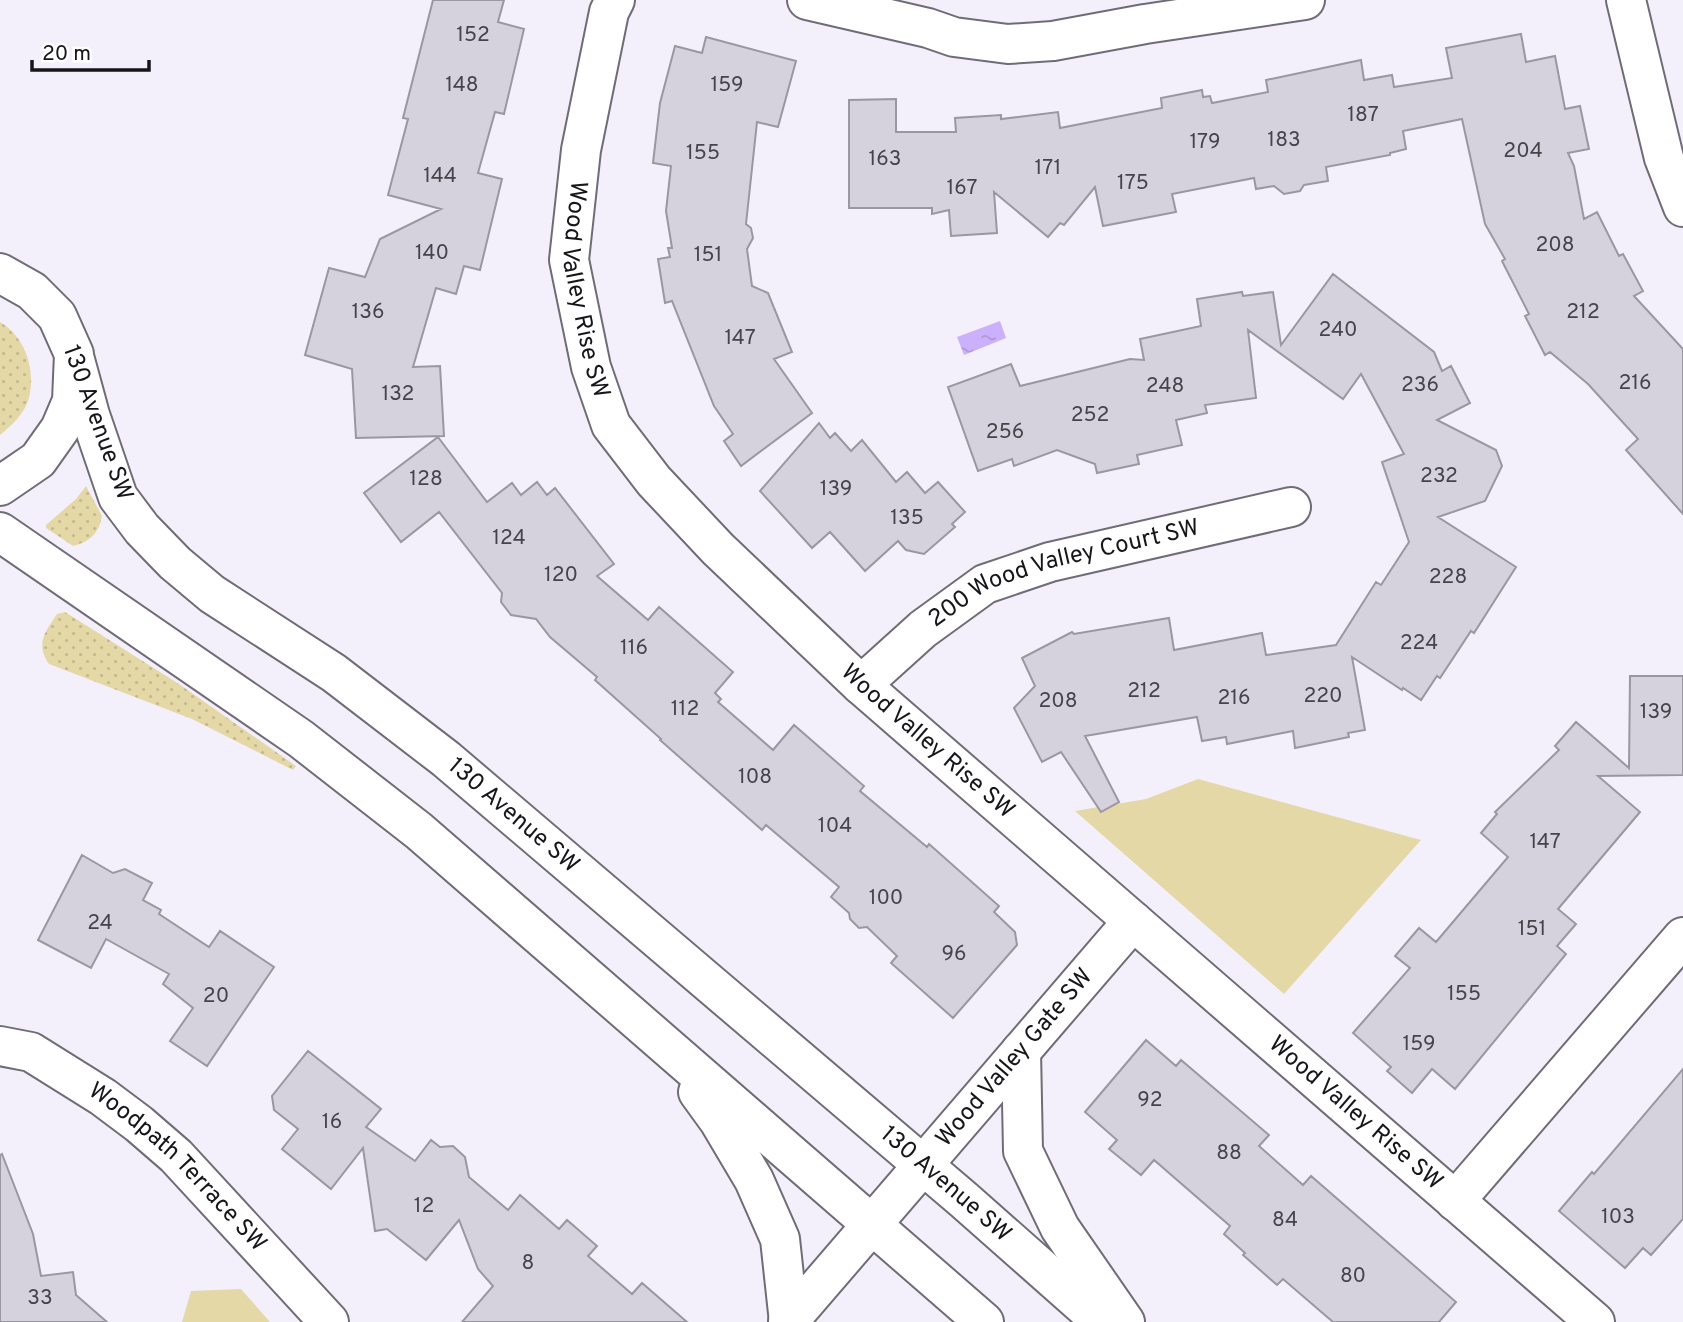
<svg xmlns="http://www.w3.org/2000/svg" width="1683" height="1322" font-family="Overpass,sans-serif">
<style>
.grass{fill:url(#grass-dots)}
.green{fill:#e5d8a7}
.water{fill:url(#water-ripples)}
.building{fill:#d5d1dd;stroke:#9a97a2;stroke-width:2}
.lines{fill:none;stroke-linecap:round;stroke-linejoin:round}
.minor-casing{stroke:#706c77;stroke-width:42}
.tertiary-casing{stroke:#706c77;stroke-width:42}
.secondary-casing{stroke:#706c77;stroke-width:42}
.minor{stroke:#fff;stroke-width:38}
.tertiary{stroke:#fff;stroke-width:38}
.secondary{stroke:#fff;stroke-width:38}
.labels{text-anchor:middle;dominant-baseline:central;stroke-width:5;stroke-linejoin:round;paint-order:stroke}
.number-label{font-size:21px;fill:#46444a}
.street-label{font-size:24px;fill:#161519;stroke:#fff}
</style>
<defs>
<pattern id="grass-dots" width="8" height="8" patternUnits="userSpaceOnUse" patternTransform="scale(1.75)"><rect width="8" height="8" fill="#e5d8a7"/><path d="M2 2h.1M6 6h.1" fill="none" stroke="#c4b88f" stroke-width="1.8" stroke-linecap="round"/></pattern>
<pattern id="water-ripples" width="26" height="14" patternUnits="userSpaceOnUse" patternTransform="scale(1.75)"><rect width="26" height="14" fill="#cbb0fb"/><path d="M2 4q2-2 4 0t4 0M15 11q2-2 4 0t4 0" fill="none" stroke="#ae96d7"/></pattern>
</defs>
<rect width="100%" height="100%" fill="#f3f0fc"/>
<path class="grass" d="M0,322C26,337 37,372 28,401C23,415 11,426 0,435Z
M86,486L102,516C99,533 90,542 73,546L46,528V525L76,499Z
M65,612L179,684L296,766L293,770L192,719L49,664C35,644 45,632 57,614Z"/>
<path class="green" d="M1198,779L1421,840L1284,994L1075,811L1146,799Z
M241,1289L270,1322H182L191,1291Z"/>
<path class="water" d="M1000,321L1006,338L964,355L957,337Z"/>
<path class="building" d="M433,0H504L498,22L524,29L504,114L495,112L478,173L502,179L480,270L464,266L456,294L436,288L413,367L440,366L444,436L356,438L352,369L305,355L329,268L365,277L380,239L441,209L388,195L408,119L403,118Z
M1521,34L1526,62L1555,56L1565,109L1580,106L1589,149L1568,153L1574,166L1584,219L1597,212L1619,256L1623,254L1643,291L1634,296L1683,349V514L1626,450L1638,439L1588,384L1550,352L1545,355L1525,316L1529,314L1502,261L1505,259L1485,224L1462,119L1403,131L1406,149L1390,153V155L1326,167L1328,181L1304,185L1300,191L1284,194L1274,186L1256,189L1254,178L1172,194L1176,212L1103,226L1095,187L1064,225L1060,223L1048,237L994,192L997,233L951,236L949,210L932,214V208H849V100L896,99V132H956L955,118L1001,115V119L1058,112L1060,128L1162,108L1161,98L1202,90L1203,97L1210,96L1212,103L1268,92L1266,80L1361,60L1364,80L1392,75L1394,87L1452,78L1446,48Z
M706,37L796,61L778,127L757,122L746,224L751,228L753,238L747,249L752,286L768,293L792,352L774,359L812,413L741,466L724,441L733,434L714,406L672,301L665,303L658,259L670,257L668,248H672L666,211L671,166L653,163L660,103L675,46L702,53Z
M1333,274L1434,352L1442,371L1451,366L1470,403L1437,420L1496,450L1502,466L1485,501L1438,517L1516,567L1474,633L1471,631L1440,678L1437,676L1421,700L1403,688L1402,690L1352,657L1365,730L1348,733L1349,737L1295,748L1293,731L1227,744L1226,737L1202,741L1197,717L1085,736L1119,802L1101,812L1061,752L1042,762L1014,708L1035,686L1022,658L1072,632L1074,634L1169,618L1174,650L1262,633L1266,655L1336,645L1376,582L1381,585L1409,542L1382,462L1404,454L1361,374L1343,399L1248,330L1256,398L1205,405L1207,413L1176,420L1182,445L1137,455L1139,464L1097,473L1095,464L1057,450L1014,466L1012,459L978,471L948,387L1011,364L1020,386L1130,359L1144,360L1140,339L1201,326L1197,299L1242,292L1243,296L1273,292L1281,345Z
M819,423L830,438L835,433L851,451L862,440L896,482L907,472L925,493L938,482L965,512L952,524L955,527L924,554L906,550L898,541L865,571L830,532L812,548L760,491Z
M438,437L487,502L512,483L521,495L537,482L547,495L555,488L614,564L597,576L648,620L659,607L733,672L715,693L721,699L718,702L773,750L794,725L864,786L860,791L927,847L929,844L999,906L994,912L1015,932L1017,945L953,1018L891,963L897,956L867,927L859,928L850,919L849,913L831,897L839,887L766,825L762,830L660,740L661,739L595,680L597,677L550,637L536,619L511,615L501,602L502,593L439,512L401,542L364,493Z
M1630,676H1683V775L1598,776L1640,812L1558,909L1576,924L1557,946L1566,954L1455,1089L1432,1069L1412,1093L1387,1071L1391,1067L1353,1033L1410,968L1395,956L1419,928L1436,942L1508,857L1481,833L1497,814L1495,812L1559,750L1555,746L1576,722L1629,768Z
M82,855L113,873L125,869L152,883L143,900L161,910L159,914L209,947L220,931L274,967L207,1066L170,1041L193,1008L163,984L169,974L106,939L91,968L38,940Z
M1146,1040L1176,1066L1181,1060L1269,1135L1259,1146L1303,1185L1311,1176L1456,1302L1439,1322H1333L1283,1279L1277,1285L1243,1255L1245,1253L1224,1234L1230,1226L1154,1160L1141,1175L1109,1149L1117,1140L1085,1112Z
M308,1051L381,1109L366,1127L415,1161L431,1140L440,1147L453,1146L465,1157L469,1177L508,1210L520,1195L559,1229L567,1220L597,1246L588,1256L632,1294L642,1283L687,1322H462L493,1286L478,1269L459,1220L426,1260L387,1229L375,1231L363,1148L331,1189L282,1149L298,1129L274,1110L272,1096Z
M1683,1069V1219L1651,1255L1643,1248L1625,1268L1559,1211L1592,1172L1594,1174Z
M2,1154L33,1234L41,1276L73,1272L76,1295L107,1322H0V1155Z"/>
<g class="lines">
<defs>
<g id="minor">
<path id="s1" d="M615,0L609,12L581,150L569,260L591,367L611,425L654,481L718,549L861,685L1595,1322"/>
<path d="M807,0L928,28L954,37L1008,44L1053,41L1145,24L1305,0"/>
<path d="M1626,0L1664,158L1683,207"/>
<path id="s2" d="M861,685L923,629L985,584L1050,562L1291,507"/>
<path id="s3" d="M0,1046L31,1052L103,1097L139,1124L176,1156L329,1322"/>
<path d="M1455,1201L1683,937"/>
<path id="s4" d="M788,1322L1133,921"/>
</g>
<g id="tertiary">
<path id="s5" d="M75,360L90,415L118,497L142,529L175,563L212,594L334,673L446,759L964,1200L1102,1322"/>
<path d="M0,532L301,739L419,831L984,1322"/>
<path d="M1021,1051L1023,1151L1060,1228L1125,1322"/>
<path d="M698,1092L719,1121L754,1180L780,1239L789,1322"/>
</g>
<path id="secondary" d="M0,273L32,291L57,316L74,354L72,401L60,429L38,460L0,486"/>
</defs>
<use href="#minor" class="minor-casing"/>
<use href="#tertiary" class="tertiary-casing"/>
<use href="#secondary" class="secondary-casing"/>
<use href="#minor" class="minor"/>
<use href="#tertiary" class="tertiary"/>
<use href="#secondary" class="secondary"/>
</g>
<g class="labels">
<g class="number-label">
<text x="473" y="35">152</text>
<text x="462" y="85">148</text>
<text x="727" y="85">159</text>
<text x="1363" y="115">187</text>
<text x="1284" y="140">183</text>
<text x="1205" y="142">179</text>
<text x="1523" y="151">204</text>
<text x="703" y="153">155</text>
<text x="885" y="159">163</text>
<text x="1048" y="168">171</text>
<text x="440" y="176">144</text>
<text x="1133" y="183">175</text>
<text x="962" y="188">167</text>
<text x="1555" y="245">208</text>
<text x="432" y="253">140</text>
<text x="708" y="255">151</text>
<text x="368" y="312">136</text>
<text x="1583" y="312">212</text>
<text x="1338" y="330">240</text>
<text x="740" y="338">147</text>
<text x="1635" y="383">216</text>
<text x="1420" y="385">236</text>
<text x="1165" y="386">248</text>
<text x="398" y="394">132</text>
<text x="1090" y="415">252</text>
<text x="1005" y="432">256</text>
<text x="1439" y="476">232</text>
<text x="426" y="479">128</text>
<text x="836" y="489">139</text>
<text x="907" y="518">135</text>
<text x="509" y="538">124</text>
<text x="561" y="575">120</text>
<text x="1448" y="577">228</text>
<text x="1419" y="643">224</text>
<text x="634" y="648">116</text>
<text x="1144" y="691">212</text>
<text x="1323" y="696">220</text>
<text x="1234" y="698">216</text>
<text x="1058" y="701">208</text>
<text x="685" y="709">112</text>
<text x="1656" y="712">139</text>
<text x="755" y="777">108</text>
<text x="835" y="826">104</text>
<text x="1545" y="842">147</text>
<text x="886" y="898">100</text>
<text x="100" y="923">24</text>
<text x="1532" y="929">151</text>
<text x="954" y="954">96</text>
<text x="1464" y="994">155</text>
<text x="216" y="996">20</text>
<text x="1419" y="1044">159</text>
<text x="1150" y="1100">92</text>
<text x="332" y="1122">16</text>
<text x="1229" y="1153">88</text>
<text x="424" y="1206">12</text>
<text x="1618" y="1217">103</text>
<text x="1285" y="1220">84</text>
<text x="528" y="1263">8</text>
<text x="1353" y="1276">80</text>
<text x="40" y="1298">33</text>
</g>
<g class="street-label">
<text stroke="none"><textPath href="#s1" startOffset="296">Wood Valley Rise SW</textPath></text>
<text transform="translate(97 423) rotate(70)">130 Avenue SW</text>
<text stroke="none"><textPath href="#s2" startOffset="238">200 Wood Valley Court SW</textPath></text>
<text stroke="none"><textPath href="#s1" startOffset="884">Wood Valley Rise SW</textPath></text>
<text stroke="none"><textPath href="#s5" startOffset="654">130 Avenue SW</textPath></text>
<text stroke="none"><textPath href="#s4" startOffset="348">Wood Valley Gate SW</textPath></text>
<text stroke="none"><textPath href="#s1" startOffset="1451">Wood Valley Rise SW</textPath></text>
<text stroke="none"><textPath href="#s3" startOffset="219">Woodpath Terrace SW</textPath></text>
<text stroke="none"><textPath href="#s5" startOffset="1222">130 Avenue SW</textPath></text>
</g>
</g>
<path d="M32 60v10h117v-10" fill="none" stroke="#161519" stroke-width="3.5"/>
<text x="42" y="60" font-size="21" fill="#161519" stroke="#ffffff" stroke-width="5" paint-order="stroke">20 m</text>
</svg>
